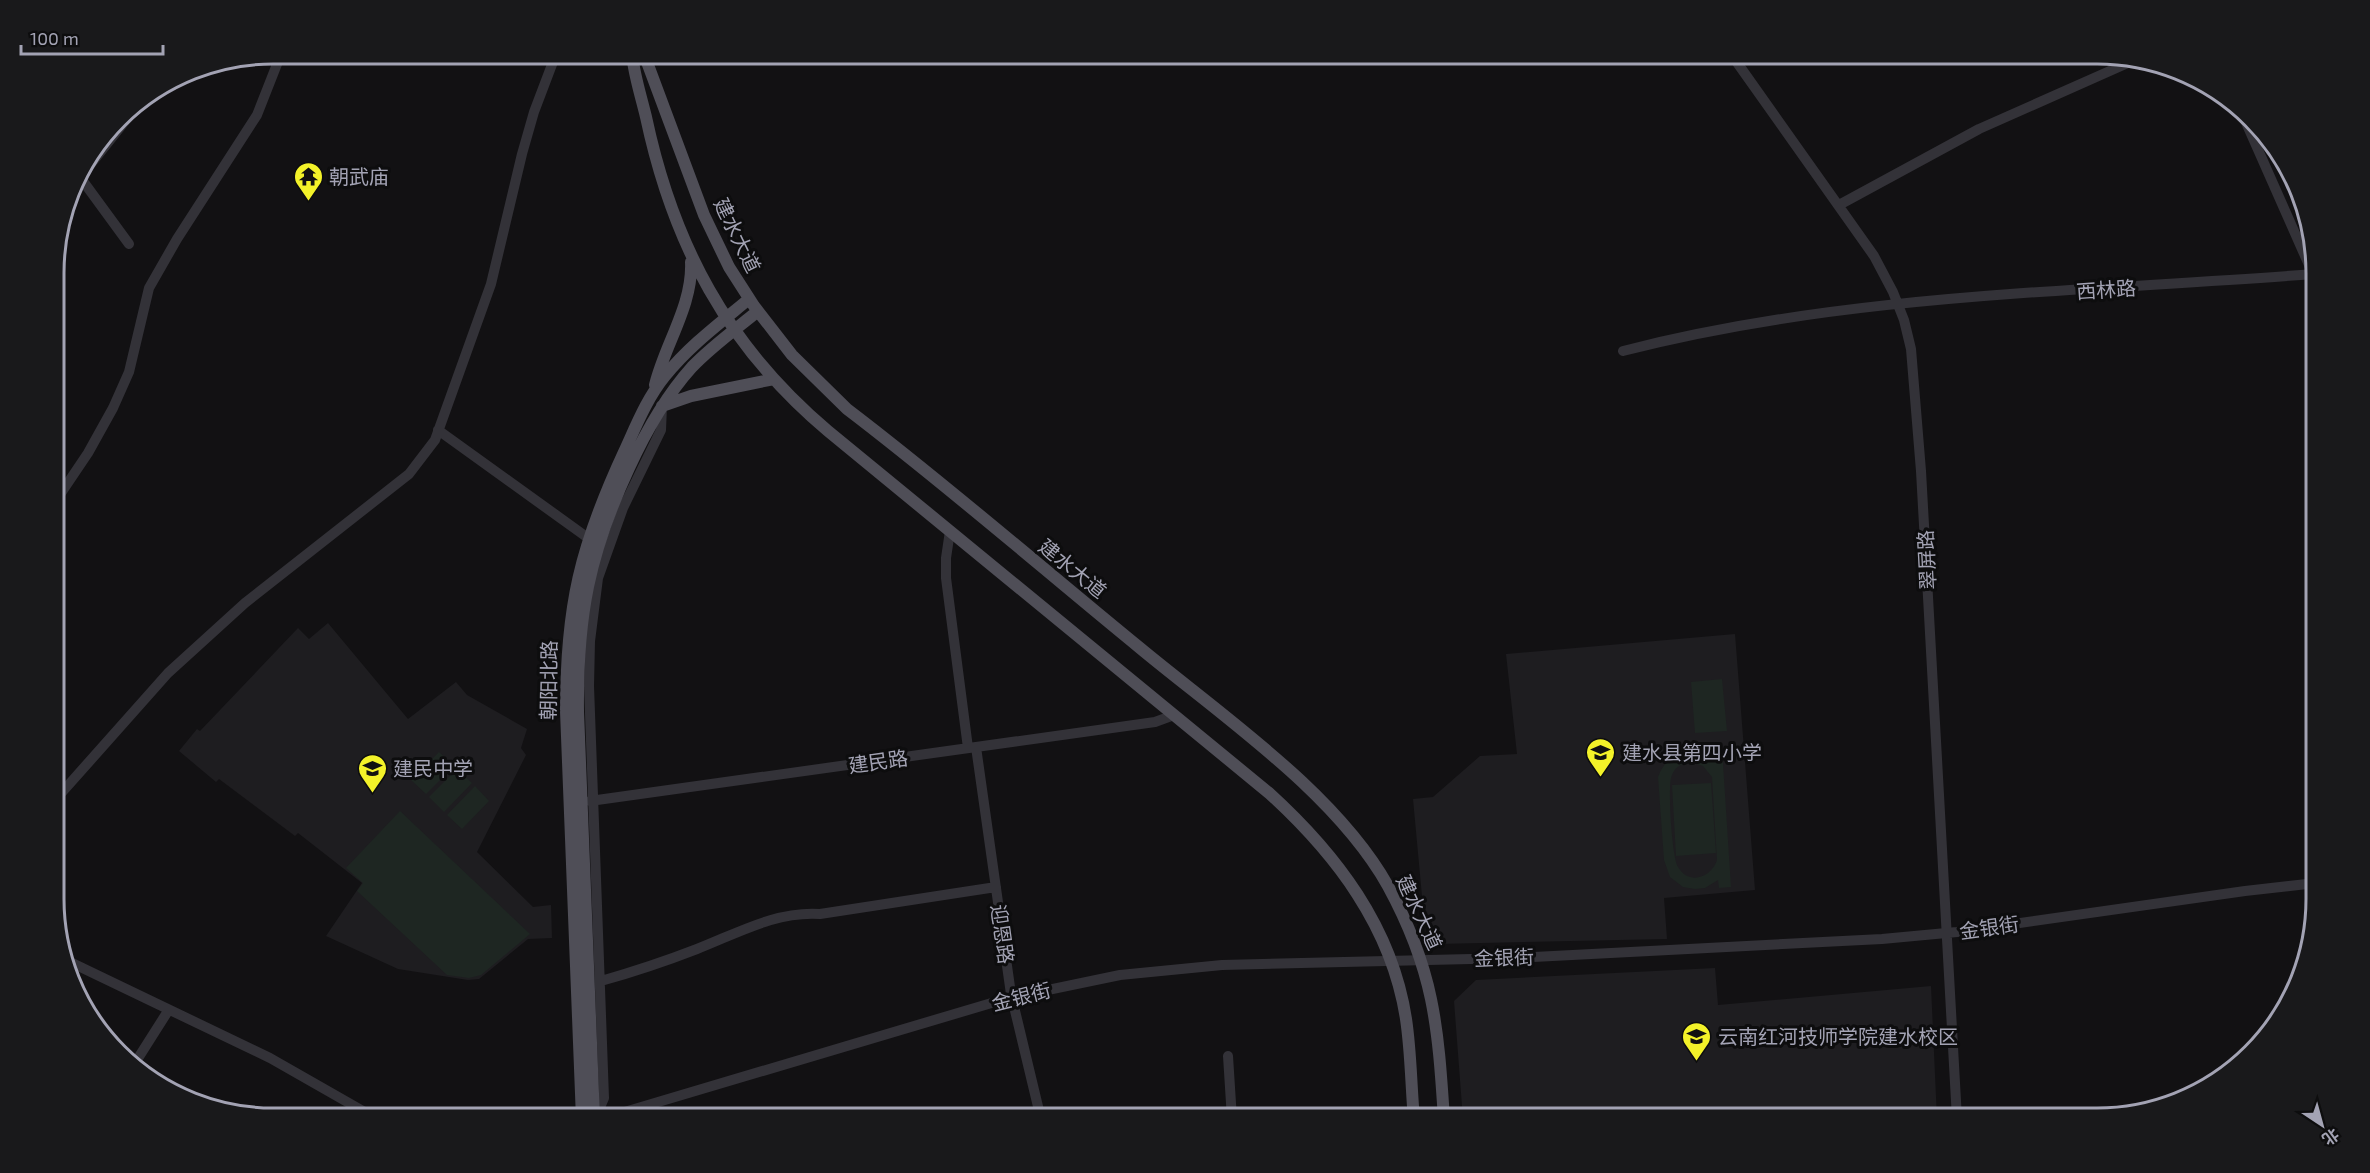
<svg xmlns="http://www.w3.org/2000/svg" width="2370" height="1173" font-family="'Exo 2','Noto Sans SC',sans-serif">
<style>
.built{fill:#1e1d20}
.green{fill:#1e2622;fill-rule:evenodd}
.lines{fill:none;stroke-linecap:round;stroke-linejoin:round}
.minor{stroke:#333238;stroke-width:10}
.major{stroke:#4f4e57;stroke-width:12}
.labels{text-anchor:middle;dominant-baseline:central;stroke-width:6;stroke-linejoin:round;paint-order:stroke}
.poi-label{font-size:20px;fill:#a3a3b4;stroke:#0d0d0e;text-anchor:start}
.street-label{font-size:20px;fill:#a3a3b4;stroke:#0d0d0e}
.rim{fill:none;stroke:#a3a3b4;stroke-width:3}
</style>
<rect width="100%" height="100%" fill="#121113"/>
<path class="built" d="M328,623L408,719L456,682L467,695L527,729L521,748L526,755L477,852L533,907L551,905L552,938L528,939L479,979L468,980L398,969L326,936L362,883L298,833L295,836L219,779L216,782L179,751L197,729L200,731L298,628L309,639Z
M1735,634L1755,890L1664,898L1667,939L1437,944L1423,907L1413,799L1433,797L1480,756L1517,754L1506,654Z
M1715,968L1718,1005L1931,986L1937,1119H1463L1454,1001L1476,980Z"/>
<path class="green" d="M1722,679L1727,731L1695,733L1691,682Z
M1710,748H1722L1731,887L1719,888L1718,880L1705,888L1695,889L1683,887L1670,877L1664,860L1658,777C1666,754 1688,746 1710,756ZM1690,762L1703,766L1712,777L1717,860C1712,877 1689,886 1678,867C1672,858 1667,784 1672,775C1675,767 1682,763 1690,762Z
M439,752L454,766L426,794L411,780Z
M457,769L472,783L444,812L429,797Z
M1711,783L1716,853L1676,856L1672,785Z
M475,786L489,801L462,829L447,815Z
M400,811L530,934L481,975L469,978L447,975L357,891L363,883L346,868Z"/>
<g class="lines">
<path class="minor" d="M1731,54L1874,256L1893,292L1904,320L1911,349L1921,471L1957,1119
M2244,118L2313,274
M80,177L129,244
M75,184L142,100
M1839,205L1979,129L2130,62
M1623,351C1848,293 2083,292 2314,274
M438,430L588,538
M55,502L88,453L113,408L129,372L149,288L177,239L257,115L281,54
M950,531L946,558V578L968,748
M976,747L1011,994L1041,1119
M56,799L168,673L245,603L409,474L435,440L491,284L522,154L534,112L556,54
M590,801L1155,722L1174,715
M70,962L270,1058L377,1119
M601,981C633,972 666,961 697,949C738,933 776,911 820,914L996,887
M1228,1056L1232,1119
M135,1063L168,1011
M595,1119L604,1098L589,686L590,641L598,578L623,508L661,430L662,406
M601,1119L1005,999L1120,975L1222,965L1513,958L1882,939L1957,932L2245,891L2316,883"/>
<path class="major" d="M632,54C634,75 641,96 646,117C673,244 727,346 828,431L1269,793C1336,854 1392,927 1406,1019C1411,1052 1411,1086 1414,1119
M644,54L704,215L729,267L754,306L792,355L847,409C947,485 1042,568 1140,648C1222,716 1336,793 1388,886C1434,970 1438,1026 1444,1119
M655,385C665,344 693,305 691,262
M662,406L691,396L774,379
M582,1119L566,711C566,606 580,547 624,452C636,426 647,398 665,376C689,346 720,323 749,299
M594,1119L578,711C577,616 589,554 629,468C646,431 665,397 692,367C712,346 736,329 758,311"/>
</g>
<defs>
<symbol id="temple-pin" viewBox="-11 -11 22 30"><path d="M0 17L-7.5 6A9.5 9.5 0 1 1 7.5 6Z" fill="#f3f229" stroke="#0d0d0e"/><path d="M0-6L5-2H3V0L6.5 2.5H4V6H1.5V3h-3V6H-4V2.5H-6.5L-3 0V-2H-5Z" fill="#111"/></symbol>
<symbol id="school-pin" viewBox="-11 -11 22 30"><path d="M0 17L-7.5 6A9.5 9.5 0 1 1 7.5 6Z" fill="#f3f229" stroke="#0d0d0e"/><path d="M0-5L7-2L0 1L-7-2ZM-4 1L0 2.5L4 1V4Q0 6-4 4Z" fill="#111"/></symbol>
</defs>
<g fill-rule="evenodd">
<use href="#temple-pin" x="292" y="160" width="33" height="45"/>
<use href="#school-pin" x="1584" y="736" width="33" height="45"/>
<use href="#school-pin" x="356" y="752" width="33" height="45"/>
<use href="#school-pin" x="1680" y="1020" width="33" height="45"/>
</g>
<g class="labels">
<g class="poi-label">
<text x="329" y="176">朝武庙</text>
<text x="1622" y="752">建水县第四小学</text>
<text x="393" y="768">建民中学</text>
<text x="1718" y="1036">云南红河技师学院建水校区</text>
</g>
<g class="street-label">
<text transform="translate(738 235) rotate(64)">建水大道</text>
<text transform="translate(2106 289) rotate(-4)">西林路</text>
<text transform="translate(1926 560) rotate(-93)">翠屏路</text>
<text transform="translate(1073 568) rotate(39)">建水大道</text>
<text transform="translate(548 680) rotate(-89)">朝阳北路</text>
<text transform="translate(878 761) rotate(-8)">建民路</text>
<text transform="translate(1420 912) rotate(65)">建水大道</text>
<text transform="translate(1989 927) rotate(-8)">金银街</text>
<text transform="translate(1003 934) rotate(82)">迎恩路</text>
<text transform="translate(1504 957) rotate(-2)">金银街</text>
<text transform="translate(1021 996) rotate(-14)">金银街</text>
</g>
</g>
<path d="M0 0H2370V1173H0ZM273 64H2097A209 209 0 0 1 2306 273V899A209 209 0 0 1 2097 1108H273A209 209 0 0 1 64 899V273A209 209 0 0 1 273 64Z" fill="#19191b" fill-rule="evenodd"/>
<path class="rim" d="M273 64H2097A209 209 0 0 1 2306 273V899A209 209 0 0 1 2097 1108H273A209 209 0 0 1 64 899V273A209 209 0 0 1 273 64Z"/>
<g transform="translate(2322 1125) rotate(144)" stroke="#0d0d0e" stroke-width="4.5" paint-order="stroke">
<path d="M0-4.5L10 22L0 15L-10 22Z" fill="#a3a3b4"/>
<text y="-9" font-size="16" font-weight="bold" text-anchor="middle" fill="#a3a3b4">北</text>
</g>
<path d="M21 45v9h142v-9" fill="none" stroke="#a3a3b4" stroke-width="3"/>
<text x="30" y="45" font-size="18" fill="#a3a3b4" stroke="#0d0d0e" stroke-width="4.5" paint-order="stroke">100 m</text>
</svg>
